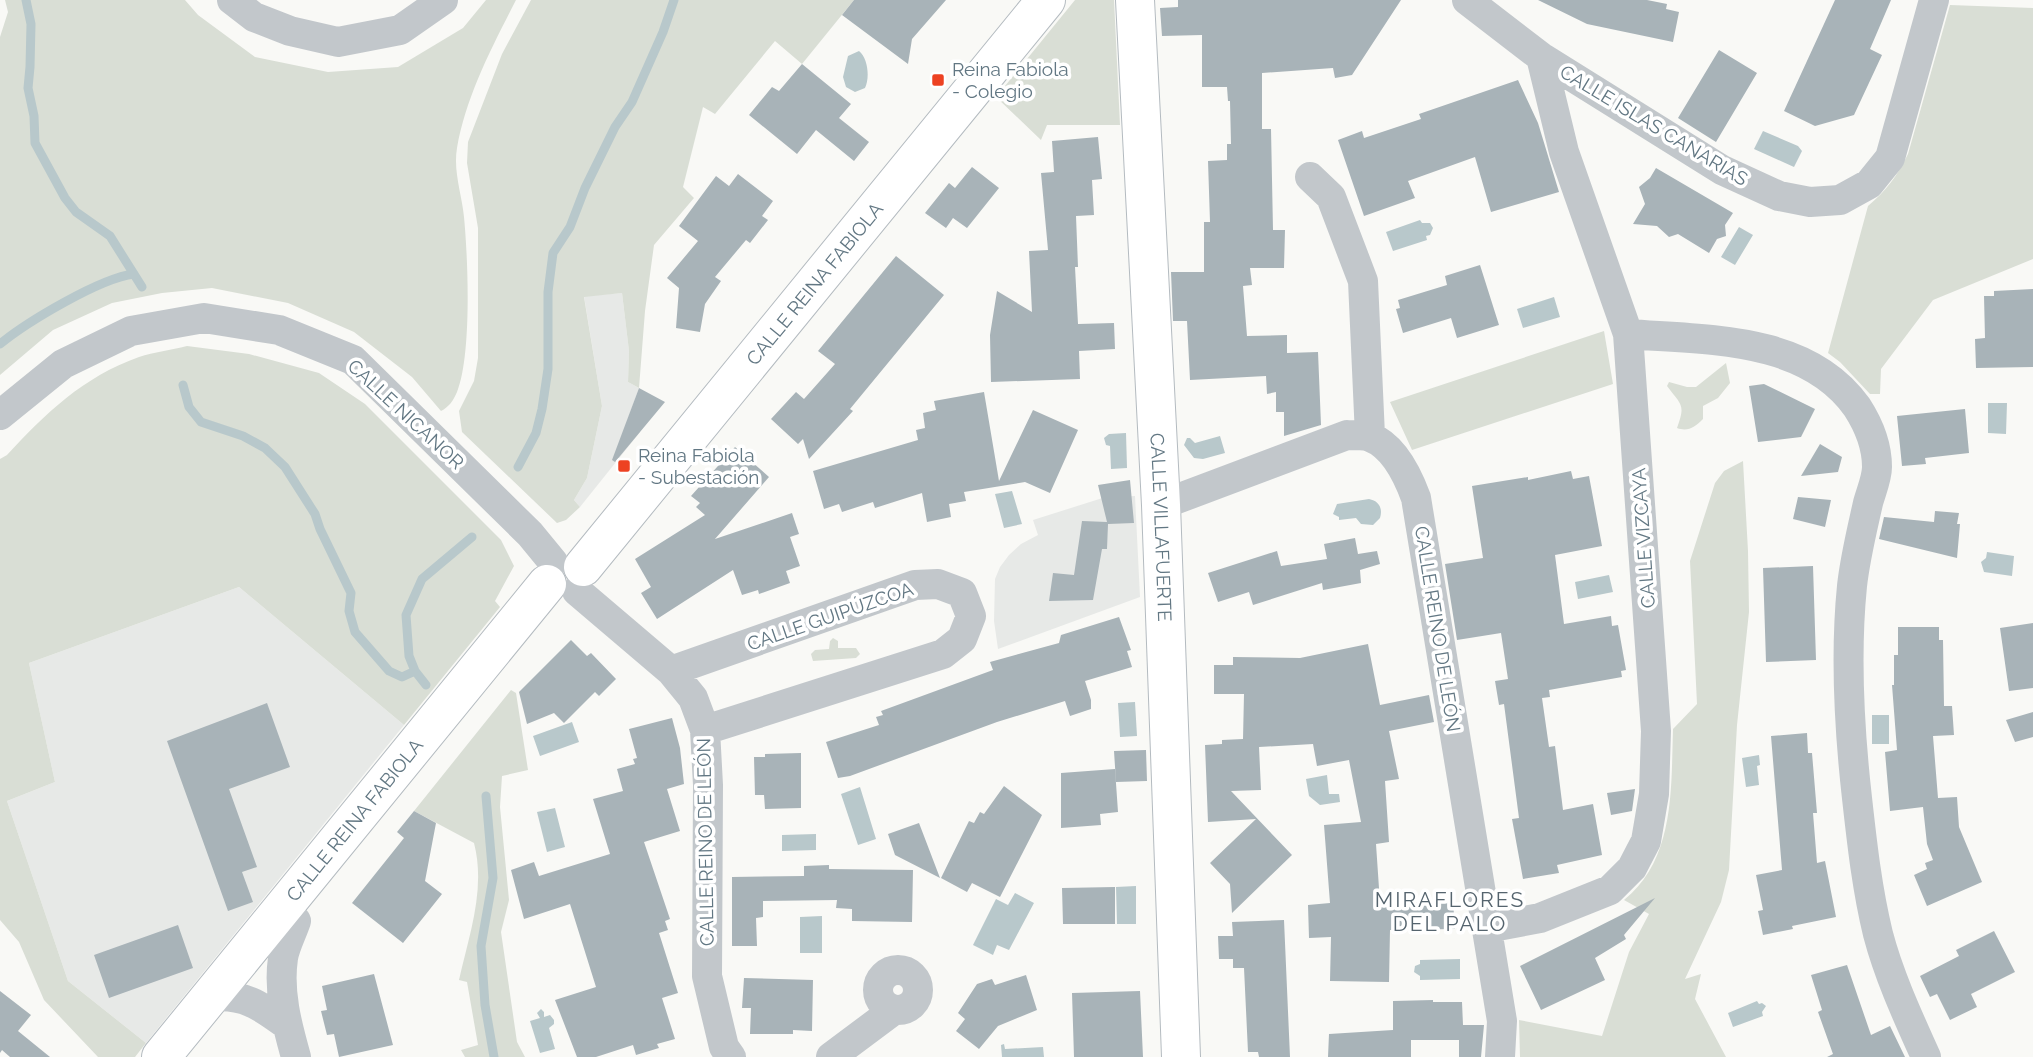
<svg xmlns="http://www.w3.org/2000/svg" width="2033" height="1057" font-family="Raleway,sans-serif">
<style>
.built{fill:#e7e9e7}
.green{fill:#d9ded5}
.water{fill:#b8c8cb}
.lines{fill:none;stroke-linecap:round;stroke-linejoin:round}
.stream{stroke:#b8c8cb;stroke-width:9}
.building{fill:#a8b3b8}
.secondary-casing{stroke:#b4bbc0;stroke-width:40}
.street{stroke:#c2c7cb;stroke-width:30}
.secondary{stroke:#fff;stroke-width:38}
.poi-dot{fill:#ed4222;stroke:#fff;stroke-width:2.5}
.labels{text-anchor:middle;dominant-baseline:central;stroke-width:7;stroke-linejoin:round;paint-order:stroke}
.poi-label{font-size:19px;fill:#627783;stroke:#fff;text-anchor:start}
.street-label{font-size:19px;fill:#627783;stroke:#fff}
.neighbourhood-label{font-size:21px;letter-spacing:2px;fill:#55646e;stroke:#fff}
</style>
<rect width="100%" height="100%" fill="#f9f9f6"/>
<path class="built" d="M622,293L629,351L628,382L639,388L627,421L640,432L580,507L574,500L587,478L602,406L584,296Z
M1112,495L1113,497L1135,496L1140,597L998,649L994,621L995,579L1000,567L1009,555L1021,544L1038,535L1033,520Z
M239,587L404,725L146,1043L68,981L7,801L55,782L29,663Z"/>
<path class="green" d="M5,0H185L198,15L255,57L328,72L398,67L463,28L486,0H516C492,47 466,96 457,148C453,171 462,195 464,217C468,258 472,355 457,392C453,401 449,407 441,411L412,377L354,332L288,303L212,288L162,293L112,303L53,330L0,375V37L8,12Z
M531,0H854L802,64L775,41L715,114L703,107L683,187L694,198L654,245L645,311L639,388L628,382L629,351L622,293L584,297L602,406L587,478L574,500L580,507L566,520L557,523L462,432L459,411L474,381L478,358V228L467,163L468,142L502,54Z
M1075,0H1114L1120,125H1047L1041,140L996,97Z
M1950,5L2033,8V259L1933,300L1881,369L1880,394H1870L1840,362L1828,353L1868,206C1887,190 1897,176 1908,154Z
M1604,331L1613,384L1412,450L1390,402Z
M187,346L249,354L319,373L365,404L501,540L514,566L495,601L500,607L404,725L239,587L29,663L55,782L7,801L68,981L146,1043L135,1057H98L44,1000L19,942L0,920V459L7,455C46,413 83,377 139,357C154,352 171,350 187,346Z
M1726,363L1730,383L1718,398L1703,406V419C1695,427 1688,432 1677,428C1686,404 1681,405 1667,386L1669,382L1687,387H1696Z
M1743,461L1748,551L1749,612L1737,725L1729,870L1721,902L1685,979L1701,974L1695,999L1726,1057H1520L1519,1020L1602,1036L1629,952L1649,914L1624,900C1675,859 1671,789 1673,729L1697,704L1690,561L1715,483L1724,471Z
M833,638L838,641V648H856L860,654L856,658L813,661L811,654L815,650L829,649L830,641Z
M511,690L516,693L528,770L502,776L500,807L509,900L501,932L517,1042L525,1057H465L461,1050L478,1045L467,982L459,980C469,935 486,889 474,843L414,811Z"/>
<path class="water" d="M859,51C868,58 870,78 865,88L855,92L846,87L843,77L848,56Z
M1763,131L1798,146L1802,151L1794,167L1754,149Z
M1420,220L1422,223H1430L1433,228L1430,235L1426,236L1427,240L1393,251L1386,232Z
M1739,227L1753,235L1735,265L1721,257Z
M1554,297L1560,317L1523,328L1517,309Z
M1988,403H2007L2006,434L1988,433Z
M1126,433L1127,468L1111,469L1110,446L1106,445L1104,438L1109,434Z
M1220,436L1225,453L1203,459L1194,458L1184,445L1187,438H1190L1195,443Z
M1012,491L1022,524L1004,528L995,494Z
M1369,499C1379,501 1383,508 1380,518L1373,525L1361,524L1356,518L1339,520V517L1333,514L1337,504Z
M1987,552L2014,556L2012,576L1984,572L1981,562L1986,558Z
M1609,575L1613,592L1578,599L1575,582Z
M1135,702L1137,736L1120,737L1118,703Z
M1872,715H1889V744H1872Z
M572,722L579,742L540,756L533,736Z
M1759,755L1760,765L1757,766L1759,785L1746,787L1742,758Z
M1327,775L1329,794H1339L1340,802L1320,805L1309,796L1306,779Z
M860,787L876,839L858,845L841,794Z
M555,808L565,847L547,852L537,812Z
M816,834V850L782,851V835Z
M1136,886V924H1117L1116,887Z
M1015,893L1034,903L1009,950L997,945L993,955L973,945L996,899L1008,905Z
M822,916V953H800V917Z
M1460,959V979L1420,980V976L1414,972L1415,966L1420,964V960Z
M1757,1001L1759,1004L1762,1003L1766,1006L1762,1012L1763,1016L1733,1027L1728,1013Z
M541,1009L544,1012V1017L550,1015L554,1020V1024L549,1028L555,1049L540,1053L530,1021L540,1018L537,1013Z
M1004,1044L1005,1049L1043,1047L1044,1057H1002L1001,1045Z"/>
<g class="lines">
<path class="stream" d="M26,0L31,24L30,67L28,88L34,116L35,143L65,198L76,212L110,236L142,287
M0,344C27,322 100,278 134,274
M183,385L189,407L201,422L243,436L265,448L285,467L315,514L320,529L351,593L349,611L355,632L389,671L402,677L415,671
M518,467L536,433L542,409L548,369V292L553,253L570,227L585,188L615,127L632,102L663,32L674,0
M426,685L415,671L409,656L406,615L422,579L472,537
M486,796L493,878L481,946L485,1005L494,1057"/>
</g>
<path class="building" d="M854,0H946L912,39L908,64L842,15Z
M1178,0H1401L1352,75L1335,78L1333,68L1262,73V129H1271L1273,230H1285L1284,268H1250L1252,285L1243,286L1247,336L1287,335V353L1318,352L1321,425L1284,436V412H1276V392L1267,394L1266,376L1190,380L1187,321H1173L1171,272H1204V222H1210L1208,161L1227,160V144H1231L1230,101H1228L1227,87H1202V35L1162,36L1160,8L1178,7Z
M1538,0H1647L1667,4L1666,9L1679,12L1673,42L1587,24Z
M1835,0H1891L1870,49L1882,55L1854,115L1815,126L1784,111Z
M1719,50L1757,73L1716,142L1678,118Z
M802,64L851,104L839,118L869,142L854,161L816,130L797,154L749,115L772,87L779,91Z
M1518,80L1538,123L1559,192L1491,212L1475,157L1408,181L1415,198L1364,216L1338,140L1362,131L1364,138L1421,119L1419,114Z
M1098,137L1102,179L1092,180L1094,215L1076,216L1078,267H1075L1078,324L1114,323L1115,349L1079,351L1080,379L991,382L990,335L997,291L1032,312L1029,251L1048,250L1041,173L1054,172L1052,141Z
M972,167L999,188L967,228L953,218L946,228L925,213L949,183L955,188Z
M1656,168L1733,213L1725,225L1726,236L1717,239L1709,253L1678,234L1669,237L1657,226L1633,224L1645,204L1639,187L1650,178Z
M738,174L773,201L762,216L768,220L750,243L746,240L715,277L721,281L705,304L700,332L676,328L679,288L667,278L698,241L679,226L716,176L729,186Z
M896,256L944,295L850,409L853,411L809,459L803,439L798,444L771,419L796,392L804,399L835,364L818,351Z
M1480,265L1499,325L1457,338L1451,318L1403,333L1396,309L1400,308L1398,300L1447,285L1445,276Z
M2033,289V367L1976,368L1975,339L1985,338L1984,296H1994V291Z
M1764,384L1815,409L1801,437L1758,442L1749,386Z
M639,388L665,402L615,462L612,460Z
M984,392L999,481L1033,410L1078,430L1050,493L1025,482L964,492L966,501L949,504L951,517L927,522L922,493L875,508L873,502L842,512L839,504L824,509L813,471L918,440L916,430L925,428L923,413L936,410L934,401Z
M1965,409L1969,453L1925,458L1926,464L1902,466L1897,416Z
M1820,444L1842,457L1838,472L1801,476Z
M735,447L769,477L715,539L792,513L799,534L790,537L800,566L786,571L790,583L759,594L758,590L742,595L733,570L657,619L641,593L651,587L635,559L705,515L696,507L700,503L691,496Z
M1571,471L1573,479L1589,476L1602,546L1555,555L1564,624L1611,616L1612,626L1618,625L1626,670L1621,671L1622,677L1549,690L1550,697L1542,698L1549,747L1555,746L1563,810L1593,804L1602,855L1557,865L1559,873L1523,879L1512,819L1519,818L1504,704L1499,705L1495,681L1508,679L1501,633L1457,640L1445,564L1483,558L1472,486L1528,477V480Z
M1130,480L1134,523L1108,524L1107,549H1102L1093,600L1049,601L1053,573L1074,575L1082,521L1107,522L1098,485Z
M1798,497L1831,500L1825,527L1793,519Z
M1935,511L1959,513L1957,524H1960L1957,558L1879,539L1884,517L1934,522Z
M1355,538L1358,554L1377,551L1380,564L1360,570L1361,583L1323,590L1322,583L1253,605L1249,592L1218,602L1208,573L1277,551L1281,566L1327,559L1324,544Z
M1813,566L1816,660L1766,662L1763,568Z
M1119,617L1131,650L1127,651L1132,667L1085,681L1091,700V709L1070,716L1065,701L997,722L850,776L838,778L826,742L879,725L876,717L883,715L881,711L993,670L990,662L1059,643L1061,635Z
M2033,623V688L2009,691L2000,628Z
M1898,627H1939V640H1943L1944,706H1952L1954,735L1933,736L1938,798L1957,797L1959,827L1982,882L1927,906L1914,875L1927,869L1925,863L1933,860L1927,844L1923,807L1890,811L1885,752L1897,750L1892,685H1894V655H1898Z
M571,640L587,656L591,653L616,679L599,696L595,692L564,723L554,713L527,724L519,692Z
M1368,644L1380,705L1429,695L1434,722L1389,731L1399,779L1385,781L1389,842L1376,844L1380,903L1453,901L1455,929L1390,930L1389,982L1330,981L1331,937L1309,938L1308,905L1330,903L1324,825L1361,822L1349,760L1317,766L1313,744L1259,747L1261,790L1231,791L1292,855L1232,913L1230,884L1210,863L1256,819L1208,822L1205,745L1222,744V740L1243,739L1244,694H1214V665H1233V657L1300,658Z
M267,703L290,767L229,789L257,867L242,872L253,902L228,911L167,741Z
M2033,712V737L2015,742L2006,720Z
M672,718L680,748L684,784L667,789L680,831L644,842L670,919L665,921L668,930L659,933L678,993L662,998L675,1039L657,1044L659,1048L636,1055L633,1045L596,1057H577L555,1000L596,987L570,904L524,919L511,870L534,862L539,876L610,854L593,799L623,791L617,769L635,764L633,759L637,758L629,729Z
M1807,733L1808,753H1812L1817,813H1813L1817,863L1825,861L1836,917L1792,926L1793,929L1763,935L1758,911L1763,910L1756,875L1782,870L1771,736Z
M1146,750L1147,781L1116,782L1114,751Z
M801,753V808L765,809L764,795H755L754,757H765V754Z
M1115,769L1118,812L1100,814L1101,825L1061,828V773Z
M1004,786L1042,815L1000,897L972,883L967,892L941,878L969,821L974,823L980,812L984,814Z
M1635,789L1632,811L1611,815L1607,793Z
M414,811L436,823L425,881L442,894L403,943L352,903L404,838L397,832Z
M919,823L940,878L895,855L888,834Z
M829,865V869L913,870L912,922L852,921V909L836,908L837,900L763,901V917L756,918L757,946H732V877L804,876V866Z
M1115,887V924H1063L1062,888Z
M1655,898L1624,935L1626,939L1595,958L1605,980L1541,1010L1520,966Z
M1284,920L1290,1057H1259L1258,1052H1248L1244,968H1233V959H1219L1218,936H1233L1232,922Z
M178,925L193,968L109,998L94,955Z
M1994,931L2015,972L1971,994L1977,1007L1950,1020L1937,994L1930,997L1920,976L1959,956L1956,950Z
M1847,965L1871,1035L1890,1026L1905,1057H1827L1833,1054L1818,1012L1822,1010L1811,975Z
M374,974L393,1045L339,1057L334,1034L327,1035L321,1011L327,1010L322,986Z
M1026,975L1037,1010L998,1026L979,1049L956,1031L965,1019L958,1013L977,984L992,979L995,985Z
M744,978L813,980L812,1031L793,1030V1034H750L751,1008H742Z
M0,991L31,1015L18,1031L50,1057H10L2,1050L0,1053Z
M1140,991L1143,1057H1074L1072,993Z
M1433,1000V1002H1462L1463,1025H1484L1481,1057H1459V1040H1411V1057H1328L1329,1034L1393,1030V1001Z"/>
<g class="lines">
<defs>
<g id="secondary">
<path id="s1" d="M1135,0L1161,505L1181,1057"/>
<path id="s2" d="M583,567L1046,0"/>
<path id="s3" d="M161,1057L547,584"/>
</g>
</defs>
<use href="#secondary" class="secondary-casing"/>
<path class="street" d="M232,0L254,17L290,31L338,42L400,30L443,0
M1467,0L1541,57L1722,170L1779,196L1810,202L1840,200L1869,184L1890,158L1934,0
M1310,177L1331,197L1363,281L1370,436
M1628,334C1706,340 1807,336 1857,407C1868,424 1877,446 1877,467C1877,478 1871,492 1868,503C1862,530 1855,558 1852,586C1845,656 1849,727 1857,798C1862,843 1867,889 1878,934C1889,976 1908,1017 1926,1057
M0,415L63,364L131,331L204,318L279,330L353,360L530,534L553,562
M1161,505L1347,435C1354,436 1364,434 1370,437C1394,446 1408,476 1416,498L1502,1021L1500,1057
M577,591L671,671L693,698L705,730L708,785L707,976L724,1047L731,1057
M671,671L915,585L938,584L962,593L971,616L962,639L943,654L705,730
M1487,928L1540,918L1610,890L1632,868L1646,841L1654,794L1656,731L1628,334L1564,152L1541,57
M878 990a20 20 0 1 1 40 0a20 20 0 1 1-40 0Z
M210,997C244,993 261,1006 287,1025
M296,1057C287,1025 278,992 283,958C285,946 292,933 296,921
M831,1057L894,1010"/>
<use href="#secondary" class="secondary"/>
</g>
<g class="poi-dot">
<rect x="931" y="73" width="14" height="14" rx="3.5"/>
<rect x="617" y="459" width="14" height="14" rx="3.5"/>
</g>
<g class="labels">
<g class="poi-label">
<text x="952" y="69">Reina Fabiola<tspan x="952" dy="22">- Colegio</tspan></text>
<text x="638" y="455">Reina Fabiola<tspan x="638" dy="22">- Subestación</tspan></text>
</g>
<g class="street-label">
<text transform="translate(1654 125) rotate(31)">CALLE ISLAS CANARIAS</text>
<text stroke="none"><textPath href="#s2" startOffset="366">CALLE REINA FABIOLA</textPath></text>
<text transform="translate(406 414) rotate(43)">CALLE NICANOR</text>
<text stroke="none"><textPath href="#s1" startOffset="528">CALLE VILLAFUERTE</textPath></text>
<text transform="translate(1643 538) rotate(-94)">CALLE VIZCAYA</text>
<text transform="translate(830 616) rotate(-19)">CALLE GUIPÚZCOA</text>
<text transform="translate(1438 629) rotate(81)">CALLE REINO DE LEÓN</text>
<text stroke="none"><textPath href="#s3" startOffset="306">CALLE REINA FABIOLA</textPath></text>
<text transform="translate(705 842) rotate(-91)">CALLE REINO DE LEÓN</text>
</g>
<g class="neighbourhood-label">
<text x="1450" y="899">MIRAFLORES<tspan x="1450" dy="24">DEL PALO</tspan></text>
</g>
</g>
</svg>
